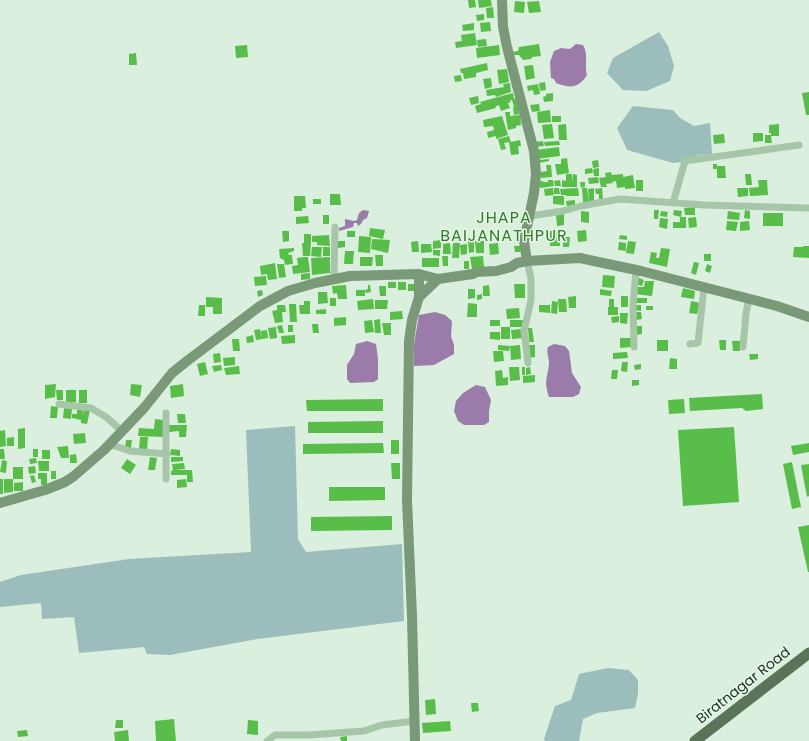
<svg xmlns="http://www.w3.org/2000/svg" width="809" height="741" font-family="Poppins,sans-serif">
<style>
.green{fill:#9bbdbb}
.water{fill:#9a7baa}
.building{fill:#59bd4a}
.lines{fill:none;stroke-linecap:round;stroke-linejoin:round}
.street{stroke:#a7c6a9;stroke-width:7}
.secondary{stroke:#799978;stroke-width:10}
.primary{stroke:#5a7459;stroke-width:11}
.labels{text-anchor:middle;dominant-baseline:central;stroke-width:3;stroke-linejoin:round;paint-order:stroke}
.street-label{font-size:14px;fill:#273327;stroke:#e5f7e8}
.quarter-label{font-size:16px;letter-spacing:1px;fill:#317c26;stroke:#e5f7e8}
</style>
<rect width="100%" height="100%" fill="#daefdd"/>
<path class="green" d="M659,32L668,46L674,66L670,81L646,91L623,90L607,73L613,58Z
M633,106L673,110L680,118L694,126L710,123L712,154L699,155L681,162L673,163L627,150L617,128Z
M295,426L298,539L306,552L402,544L404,621L257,639L170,655L147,654L144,647L79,653L74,617L42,619L41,603L0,607V582L21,575L129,559L251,552L246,430Z
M608,668L629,670L638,680V694L635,708L597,713L583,719L579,741H545L544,739L555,706L571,700L579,674Z"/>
<path class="water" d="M576,44L583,45C589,56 584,64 587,75C578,89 570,88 556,83L554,79L551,78L550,62L554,51L561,48L570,49Z
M363,210L369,211L367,218L363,220L361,224L358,226L357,223H354L353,227L339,231V228L345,226V219L354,221L357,220L359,213Z
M435,312L445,315L452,321L451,336L454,345V354L434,365L414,366V344L419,315Z
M367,341L376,344L378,359V379L374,382L350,383L347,379V365L354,354L356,344Z
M554,344L565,346L569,351L572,373L581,387L579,394L573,397H549C543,380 548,378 549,363C549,357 546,353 548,347Z
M476,385L485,387L491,400L489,411V422L484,425H464L458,421L454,411L456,401L463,393Z"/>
<path class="building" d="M468,0H475L476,7L469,8Z
M478,0H491L492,6L479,8Z
M515,1L525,2L524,13L514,12Z
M539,1L541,12L529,13L527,2Z
M493,7L494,18H487L486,8Z
M484,14V20L477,21L476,15Z
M490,22L491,31L481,32L480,23Z
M474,23V30L463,31L462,25Z
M475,33L477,45L456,48L455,42L462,41L461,35Z
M486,39L487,46L478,47L477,40Z
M539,44L541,56L532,57L531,59L523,60L519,55H512L511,52L518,51L519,47Z
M247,45L248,57L236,58L235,46Z
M499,45L500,55L477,58L476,48Z
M136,53L137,65H129V54Z
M487,63L488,70L476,73V77L464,79L463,73H461L460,69Z
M533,65L535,78L526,80L524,66Z
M507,69L509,82L499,84L497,70Z
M461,75L462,81L455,82L454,76Z
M491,78L492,87L485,89L483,79Z
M545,82L546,90L540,91L539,83Z
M510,83L511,92L496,97L495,95L487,96L486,90L504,87L503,84Z
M538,84L540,94L534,95L533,90L528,91L527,86Z
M809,92V115H806L802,93Z
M513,93L514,99L517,98L519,114L514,115L513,107H514L512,100H510L511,102L508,103L510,108L501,111L499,105L495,107L496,108L477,113L475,106L481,104L480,102Z
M553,93V101L544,102L543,97L546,96V94Z
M478,96L479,103L471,105L469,98Z
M539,104L540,111L532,112L530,105Z
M550,110L551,122L538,123L537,112Z
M505,112H510V116L520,115L521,125L516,126V128L508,130Z
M502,116L508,135L496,139V136L488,138L487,132L494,130L493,126L484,127L483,120Z
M552,116H561V122H552Z
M552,124L554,138L544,139L542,125Z
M566,124L567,140H559L558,125Z
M779,124V136H771L772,143H765V135H771V133H769V125Z
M753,133H763V141L753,142Z
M724,134L725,143L714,144L713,135Z
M509,136L511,142L520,140L521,146H518L519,154L511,155L509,142L504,143L506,149L501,150L498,139Z
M543,141L544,146L535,147V142Z
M559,141L560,145L545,146L544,142Z
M559,147L560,156L536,159L535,150Z
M567,158L569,173L557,175L555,164H561V159Z
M549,159V161L539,163V160Z
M598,160L599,167L593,168L592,161Z
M713,164H717V166H725L726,178H717V169H713Z
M546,165H551L552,177L541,178L540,172L547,171Z
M592,168L593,173L585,174V169Z
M599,168V176H594L593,169Z
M611,172L612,175L623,174V177L633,175L635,188L625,189V187L617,188L616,181L612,182L613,183L606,184L607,187H601L599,178L606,177L605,173Z
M566,174H572V182L573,174L577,175V187H569V182V187H562V180L566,181Z
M745,174H751L752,185H746Z
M598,177L599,183L589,184L588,178Z
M548,180H553L554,186L540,188L539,181H543V182H548Z
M560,180L561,186H555L554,181Z
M636,180H643V191H636Z
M758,180H767L768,195L750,196L749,188L759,187Z
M580,182H585V187L581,188Z
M553,188L554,195L545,196L544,189Z
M554,188H559L560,194H554Z
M578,188L579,196H566V195H561L560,189Z
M582,188H587L589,202H583Z
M594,188V201H589L588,189Z
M602,188L603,199H599V194H596L595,189Z
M737,188H748V196L738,197Z
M330,194H340L341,205H330Z
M294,196H305L306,208H302V211H294Z
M553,196H564V205L553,204Z
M313,199H321V204H313Z
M575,200V205L567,206L566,201Z
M695,207V215H685L684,208Z
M654,210H659L658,219H654Z
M674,210L682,211L681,217L673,215Z
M745,210L750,211V219L744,218Z
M581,211L589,212V223L581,222Z
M661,211L668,212L667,217L660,216Z
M728,211L740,213L739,220L727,219Z
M763,213H783V226H763Z
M564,214V225L557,226L556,215Z
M323,215H329V224H323Z
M308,216L309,223L296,224V217Z
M680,217H686V228H673V222H680Z
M696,217L697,227L689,228L688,218Z
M660,218L668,219L667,229L659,227Z
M727,221L738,222L736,231L726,230Z
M749,221L750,230L740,231V222Z
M370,228L385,230L383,239L369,236Z
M586,230L587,241L578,242L577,231Z
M282,231H289V241L283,242Z
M347,231H355V237H347Z
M550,231H560V246H550Z
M304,234H311V243H304Z
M329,235L330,246L317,245V242H312V236Z
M620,235L627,236V240L619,239Z
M359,236L371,237L370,253L358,252Z
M563,237H570L569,247H563Z
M372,239L390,240L388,253L371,249Z
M441,240V248L433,249V241Z
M338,241H345V247L338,248Z
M418,241L419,252H412L411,242Z
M468,241H474V252L469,253Z
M475,241H484V253H476Z
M628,241L636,242L634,254L626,253Z
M619,242L626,243V251L618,250Z
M302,243H311L310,256H303Z
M450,243L451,254H443V244Z
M453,243H460L459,258H452Z
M498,243L499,254L490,255L489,244Z
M421,244H431L432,252L421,253Z
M467,244V254L461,255L460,245Z
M514,246H520L521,252H515Z
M803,246H809V258L793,257L794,247H803Z
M312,247H322L321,257L311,256Z
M323,247H330V256H323Z
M294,248V251L288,253L289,255H292L293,264L285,265L284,260L280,258L279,249Z
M661,248L670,249L667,267L649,263L651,252L657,253L656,258H659Z
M433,250H440V256L433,255Z
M345,251H354L353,264H344Z
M704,254H711V261H704Z
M375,255H383V266H376Z
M442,256H448V266H443Z
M483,256L484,267L472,269L470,257Z
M304,257H308L310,272L293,274L292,266L298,265L297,258Z
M330,257V273L312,275L311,258Z
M360,257H373L372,266H360Z
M422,258H439V267H422Z
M464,261H469V269H464Z
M694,262L699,263L696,275L691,273Z
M275,263L277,279L268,280L267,274L261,275L260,266Z
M277,264H284L286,277L279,278Z
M707,264L712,266L710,273L705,271Z
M310,273V279L301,280V274Z
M603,275L615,276L614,288L602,287Z
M266,276L267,285L255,286L254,277Z
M637,277L644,280L642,286L635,284Z
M645,281H654L652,296L635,294L636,287H644Z
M388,282H396V288H388Z
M398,282H406V290H398Z
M408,284H415V291H408Z
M514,284H525V298H515Z
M346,285L347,299H338L337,293L333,294L332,286Z
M368,285H370L371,292L366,293L365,290L368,289Z
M489,285L490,296H483V286Z
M379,286H386V296H380Z
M683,288L695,291L694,299L681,297Z
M468,289H475V298L468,299Z
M600,289L612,291L611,296L600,295Z
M262,290L263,295L258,297L257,291Z
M356,290H365V296H356Z
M318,292H327L328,303L318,304Z
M482,294V299L477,300V295Z
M576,296V308H569L568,297Z
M621,296H628V307H621Z
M206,297L222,298V314H213V307H206Z
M330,298H336V306H330Z
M636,298H647V303H636Z
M373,299L374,309L358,310L357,301Z
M558,299H566L567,312H559Z
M609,299H614V307H609Z
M375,300H388L387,309H375Z
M304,301H310V314H300L299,305H304Z
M552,301L558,302L557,314L551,313Z
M691,301L700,303L697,314L689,313Z
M468,303L477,304V317H467Z
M289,304H296L297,322H290Z
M199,305H205V316H198Z
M277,305H285L286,312H282L283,322L275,323L272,311L277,310Z
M539,305H550V313L539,312Z
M635,305H641V311L635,310Z
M646,306H653V310H646Z
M608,307H618V315H608Z
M519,308L520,318L507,319L506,309Z
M326,309V314H316V310Z
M402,311L403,319L390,320V312Z
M636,312H641L642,319L636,320Z
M620,313H628L627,324L620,323Z
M619,316V322L612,323L611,317Z
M346,317V325L334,326V318Z
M380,319L381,333H375L374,320Z
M372,320L374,332L365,333L364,321Z
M490,320H500V326H490Z
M510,320H524V327H510Z
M382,323H391V335H384Z
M312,324H318L319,333H313Z
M282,325L284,333H279L277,326Z
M288,325H293V332H288Z
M636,326H642V334L636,335Z
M276,327L277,338L270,339L268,328Z
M501,327H510V339H501Z
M528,328H532L534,342H529Z
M260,329L262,339L256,340L254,330Z
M521,329L523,338L512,339L511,330Z
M267,330L268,338L262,339L261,331Z
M490,332H500V340L490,339Z
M253,335L254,342L247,343L246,337Z
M295,335V343L282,344L281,336Z
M620,338H631V347L620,348Z
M232,339H239L240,351H233Z
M657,340H668V351H657Z
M719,340H726V350H720Z
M732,341H740V351H733Z
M498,345L510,346L520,345L521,359L511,360L510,346L509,351L498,350Z
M528,345H535V357L529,358Z
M493,351H503L504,361L494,362Z
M627,352L628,358L613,359V353Z
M220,353L221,362L214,363L213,354Z
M749,354H758V359L750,360Z
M235,357V365L224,366L223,358Z
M670,358L677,359V369H669Z
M205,362L208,374L200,376L197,364Z
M622,362H628L627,372L621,371Z
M641,364V369L635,370L634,365Z
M221,365L222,370L214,372L212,366Z
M239,366L240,374L226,375L224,368Z
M509,367H519L520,380L510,381Z
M522,367H525V375H522Z
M530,367L531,374L526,375V368Z
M502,370L503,378L508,377V385L496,386L495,371Z
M612,370H618L617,379H611Z
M535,375V382L523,383V376Z
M632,380H639V385L632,386Z
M56,384L55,397L45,399V385Z
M131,384L142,385L140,397L130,395Z
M183,384L184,396L171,398L170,386Z
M56,390H63V400H57Z
M66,390H76V402H66Z
M79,390H87V403H79Z
M762,394L763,409L746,411L742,408L690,411L689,398Z
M383,399V411H307L306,400Z
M684,399L685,413L669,414L668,400Z
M51,406L58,407L57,418H50Z
M64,408L72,409L71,419L63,418Z
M77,408L83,409V415L84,408L90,410L87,424L81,423V420L72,418V414H77Z
M177,414H185L186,423H178Z
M155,419L163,420V437L138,436L139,428L154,429Z
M383,421V433H308V422Z
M169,425H187L186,437H179V431L169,432Z
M734,427L739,502L683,506L678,430Z
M25,428V448L18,449V429Z
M5,430L6,446L0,447V431Z
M85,433L86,443L74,444L73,434Z
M14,437V446H7V438Z
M140,437H148L147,450L139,449Z
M126,440H132L131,448H125Z
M391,440H399V454H391Z
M383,443L384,453L303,454V444Z
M809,443V452L793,455L791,446Z
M68,446L69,458H61L57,447Z
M0,449H4L5,459H0Z
M33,449H38V457H33Z
M171,449L180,450V456L170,455Z
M42,450H50V459H42Z
M76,454L77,463H70V455Z
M150,457L157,458L155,470H148Z
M171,457H183V461L171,462Z
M36,458L37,463L30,464L29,459Z
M127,459L136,465L130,474L121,468Z
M2,460L7,461L6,473L0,472Z
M38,461H49V471H39Z
M792,462L801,507L792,509L783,464Z
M184,463L185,469L174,470H192L193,482H187V475H171V471L173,470L172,464Z
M391,463H400V479H392Z
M809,464V496L807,497L801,465Z
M35,466L36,473L29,474L28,467Z
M13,467H23V479H13Z
M51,471H56V479H51Z
M38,473H47V485H41V479H38Z
M34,475L36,482L32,483L30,476Z
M0,479H3V494H0Z
M4,479H13V492L4,493Z
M186,479L187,487L177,488V480Z
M23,482V491H14V483Z
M329,487H385V500L329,501Z
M392,516V530L311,531V517Z
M809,525V572H808L798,527Z
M435,699L436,714L426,715L425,700Z
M471,703H478L479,711L472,712Z
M174,719L176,741H156L155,721Z
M116,720H123V728H115Z
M248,720L258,721V735L247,734Z
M450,721L451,731L423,733L422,723Z
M27,730L28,736L18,737L17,731Z
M128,730L129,741H115L114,732Z
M347,736V741H341L340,737Z"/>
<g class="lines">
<path class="street" d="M673,203L685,161L799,145
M530,216L563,211L581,206L620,199L704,205L809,208
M527,261L531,278V300L524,331L528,363
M334,279L335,227
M690,344L698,343L704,287
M634,347L633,305L636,270
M743,347L746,313L749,298
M59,404L91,408L106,417L122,431
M109,444L130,451L167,454
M166,479V413
M267,741L275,735H309L364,731L382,725L414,721"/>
<path class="secondary" d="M502,0L503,27L507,47L534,151L536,174L534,193L524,241L527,261
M419,297V274
M0,503L45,490L65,482L74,476L104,450L144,408L172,373L187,361L260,306L288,291L315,283L350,276L419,274L438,279L473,274L476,272L496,271L511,267L517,263L527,261L580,258L641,271L777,306L809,317
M415,741L412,616L407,500L409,341L412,320L419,297L438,279"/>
<path class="primary" d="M695,741L809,653"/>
</g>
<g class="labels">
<g class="street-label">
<text transform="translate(743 685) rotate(-38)">Biratnagar Road</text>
</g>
<g class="quarter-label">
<text x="504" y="217">JHAPA<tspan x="504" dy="18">BAIJANATHPUR</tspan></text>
</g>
</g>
</svg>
